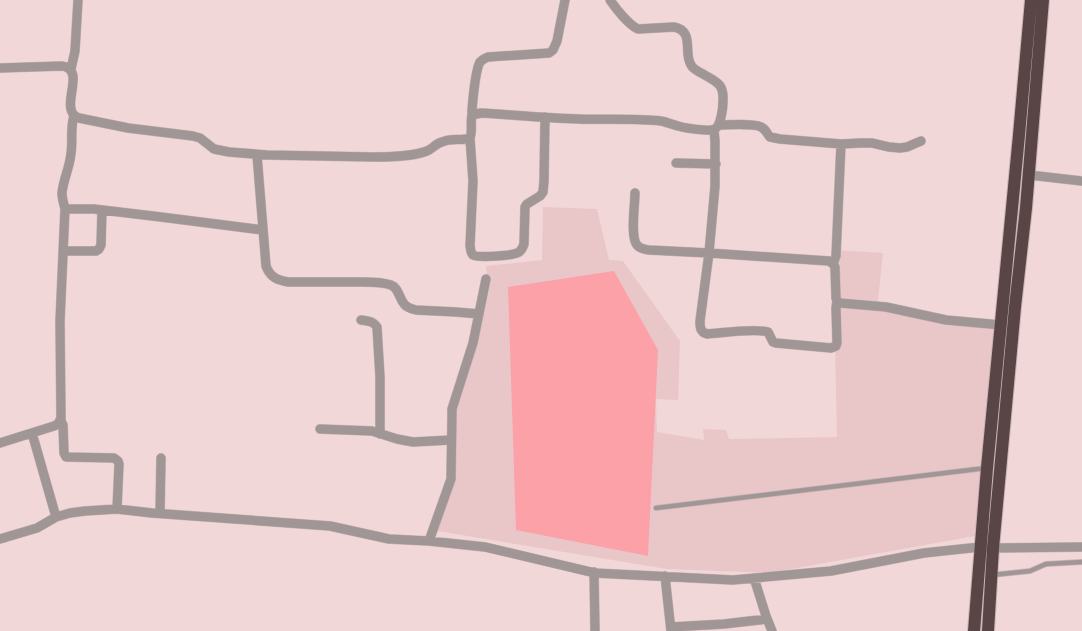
<svg xmlns="http://www.w3.org/2000/svg" width="1082" height="631" font-family="Raleway,sans-serif">
<style>
.built{fill:#e9c7c8}
.green{fill:#fba1a7}
.lines{fill:none;stroke-linecap:round;stroke-linejoin:round}
.lane-casing{stroke:#cbb4b5;stroke-width:6}
.street-casing{stroke:#cbb4b5;stroke-width:10}
.highway-casing{stroke:#cbb4b5;stroke-width:14}
.lane{stroke:#a19696;stroke-width:4.5}
.street{stroke:#a19696;stroke-width:9}
.highway{stroke:#5a4546;stroke-width:12}
</style>
<rect width="100%" height="100%" fill="#f1d7d8"/>
<path class="built" d="M543,207L597,209L609,260L623,261L680,341L678,400L656,399L657,432L704,440L703,429L726,430L729,439L837,437L833,250L883,253L878,301L925,314L998,322L975,536L769,573L667,569L437,531L454,479L452,411L489,291L486,266L542,260Z"/>
<path class="green" d="M614,271L658,350L648,556L516,530L508,287Z"/>
<g class="lines">
<defs>
<path id="lane" d="M656,508L986,468
M992,575L1030,571L1046,564L1082,562"/>
<path id="street" d="M0,68L62,66C86,69 62,103 74,115C75,116 78,118 79,118L128,128L193,136L200,138L214,149L229,152L267,155L374,157C387,157 418,156 429,150C434,147 437,143 442,142C451,138 461,141 470,138C473,130 470,123 472,115L481,113C514,115 546,118 579,119C606,120 634,118 661,121C667,122 673,125 678,126C685,128 709,132 715,129C721,125 723,108 723,101C724,83 716,82 703,74C699,72 693,69 691,65C683,53 695,31 674,27L638,29C629,25 616,9 610,0
M71,69L75,51L78,0
M472,115V110C473,99 475,71 480,62C482,60 485,58 488,57L549,53L553,50L557,41L565,0
M719,125C729,125 753,123 761,127C766,129 767,134 770,137L780,139L841,144L860,143H872L889,147L900,148L907,147L921,141
M714,130L715,141V186L709,253L700,321C700,327 700,332 707,334C722,333 755,328 768,332L773,342L776,343L831,348L836,346L837,343L836,308L837,301
M470,138L473,181L470,246C471,249 470,252 473,255C478,258 514,256 519,252C522,250 523,247 524,244L525,207L527,204L540,196L543,192L544,181L545,117
M257,155L266,266C270,277 277,280 288,282C310,282 332,282 354,282C366,282 380,281 391,285C399,288 399,299 405,305C408,308 412,309 416,310L456,312L479,314
M676,163L716,164
M1029,175L1082,181
M635,193C635,204 630,237 637,245C640,249 644,249 649,250L709,253L829,261L833,264L835,267L836,298L837,301L840,303L886,307L946,320L1001,325
M65,209H94L161,217L263,230
M63,251H96L99,249L101,245L102,210
M833,264L836,256L841,144
M361,320C368,321 373,321 377,327L380,377V434
M61,421L63,425L64,453L66,457L114,458L118,461L119,464L117,509
M320,429L372,431L397,439L413,442L451,440
M32,433L56,517
M0,443L54,426L58,424L61,418L60,321L65,209C64,204 62,199 62,193C63,180 70,167 71,153C73,141 70,128 74,116
M160,513L161,458
M0,539L37,528L56,517L70,513L85,511L117,509L152,513L330,526L389,539L429,541L485,547L595,573L733,580L831,571L924,553L980,547L993,548L1082,547
M429,541L451,479L452,415V409L473,343L486,279
M594,572L595,631
M665,576L671,631
M754,578L766,616L772,631
M671,627L724,624L767,619"/>
<path id="highway" d="M974,631L987,468L1019,135L1031,0
M988,631L993,548L1015,307L1026,208L1043,0"/>
</defs>
<use href="#lane" class="lane-casing"/>
<use href="#street" class="street-casing"/>
<use href="#highway" class="highway-casing"/>
<use href="#lane" class="lane"/>
<use href="#street" class="street"/>
<use href="#highway" class="highway"/>
</g>
</svg>
